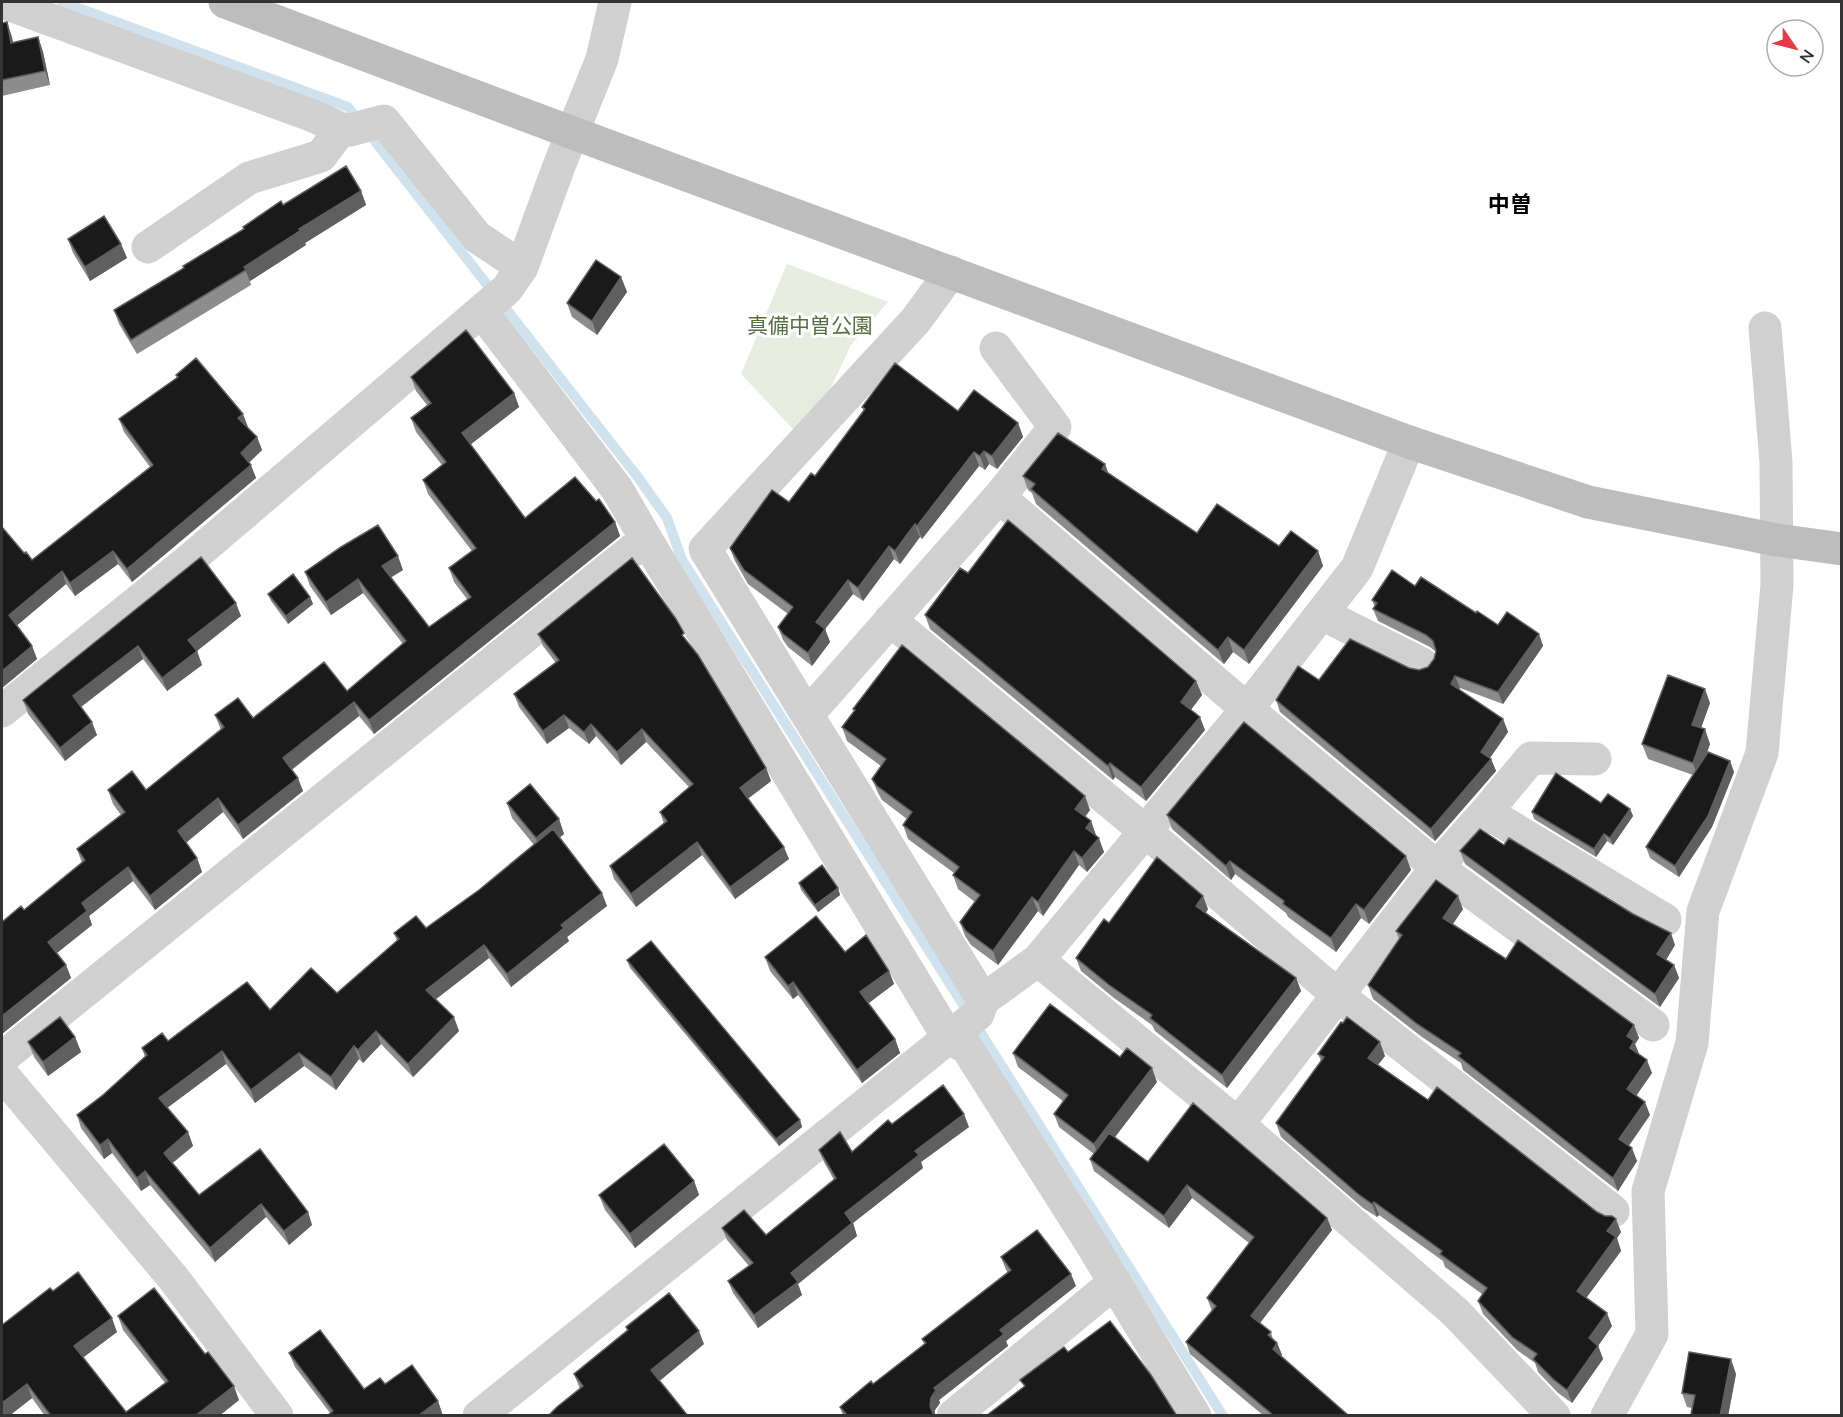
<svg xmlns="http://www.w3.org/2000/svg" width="1843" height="1417" font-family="Mulish,'Noto Sans JP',sans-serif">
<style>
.green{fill:#e6ecdf}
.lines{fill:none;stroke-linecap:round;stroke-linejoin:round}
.stream{stroke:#cfe2ee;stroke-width:10}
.street{stroke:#d0d0d0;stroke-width:33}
.secondary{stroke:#bdbdbd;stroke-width:33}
.wall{fill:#8c8c8c}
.shaded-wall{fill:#5f5f5f}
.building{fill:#1a1a1a;stroke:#5f5f5f;stroke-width:1.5}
.labels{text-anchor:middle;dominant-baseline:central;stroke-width:6;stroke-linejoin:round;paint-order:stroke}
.park-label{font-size:21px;fill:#56703f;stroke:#fff}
.neighbourhood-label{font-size:22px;font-weight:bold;fill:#000;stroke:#fff}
</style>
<rect width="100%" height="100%" fill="#fff"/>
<path class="green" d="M787,264L888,302L851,345L825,400L796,432L741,374Z"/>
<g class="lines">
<path class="stream" d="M62,2L348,107L637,476L667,518L682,560L1223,1416"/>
<path class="street" d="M2,2L316,117L341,129L350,130L384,121L477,237L522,267
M148,247L249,178L321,156L341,129
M951,272L916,320L705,549L983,1000
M482,312L617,489L649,544L948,1037L967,1048L1092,1245L1195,1416
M996,348L1055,427L999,497L1247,709L1437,867L1238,1124
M1322,614L1422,664
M890,620L1145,831L1339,996L1613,1211
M2,711L188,561L507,289L522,267L559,166L602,59L615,2
M808,714L999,497
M1486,812L1531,758L1595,759
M1038,960L1238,1124L1455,1312L1554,1416
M1653,1025L1437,867L1486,812L1665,920
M2,1058L631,551L649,544
M2,1074L174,1279L277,1416
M479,1416L978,1014L983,1000L1038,960L1247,709L1357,568L1409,442
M953,1416L1115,1282
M1607,1416L1652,1334L1648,1191L1692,1043L1703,911L1762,753L1777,585L1776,462L1765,328"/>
<path class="secondary" d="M225,2L573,133L1409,442L1588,502L1777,540L1842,549"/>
</g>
<path class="wall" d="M2,19L3,23L7,22L13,43L38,37L43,52L50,85L2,96Z
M361,191L366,205L305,243L306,245L250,281L251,285L137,354L119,324L114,310L184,268L244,229L243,227L283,205Z
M68,239L121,244L127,258L90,281L73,253Z
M621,277L627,292L597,335L572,317L567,303Z
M176,375L248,427H247L257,437L262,450L249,463L256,478L132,582L118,564L75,596L66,584L17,625L32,646L37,659L2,688L24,553L32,560L150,467L124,432L119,419L177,378Z
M411,377L514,393L519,407L470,445L525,518L596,501L615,522L620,536L374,734L359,716L292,770L303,791L243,839L223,812L186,843L197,858L202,872L155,910L133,881L89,916L92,925L57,953L66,965L71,978L2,1034V922L24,910L82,863L77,849L121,815L113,804L108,790H146L221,730L215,715L253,718L347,691L403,644L363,593L331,615L310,586L305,572L403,570L391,577L429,627L467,599L454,582L449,568L472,551L428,494L423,480L442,465L416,432L411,418L427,405L416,391Z
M862,407L958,411L1018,423L1023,437L997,469L989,464L985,470L979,466L922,539L920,537L900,564L894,559L863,601L853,594L825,629L830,642L812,666L788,647L783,640L778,627L788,614L748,584L735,561L730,548L789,502L815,476L864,411Z
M1105,464L1108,472L1197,533L1279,546L1318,551L1323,566L1249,664L1233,652L1224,664L1036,504L1032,493L1028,490L1023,476Z
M201,557L241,616L197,651L202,665L167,691L143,659L81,707L97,735L65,761L28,714L23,700Z
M968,573L1196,681L1202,695L1191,710L1205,730L1146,801L1115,777L1113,780L930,629L925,615Z
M1415,586L1476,613L1498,625L1539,634L1543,646L1503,704L1460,688L1459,690L1503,719L1508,732L1490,758L1491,759L1496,771L1435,841L1280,712L1276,700L1319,680L1409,668L1419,670L1428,667L1434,659L1436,652L1430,647L1378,621L1373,609L1375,607L1372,600Z
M268,594L310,597L313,604L288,624L271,601Z
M538,634L687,642L766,768L771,781L748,798L789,859L735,899L702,855L636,907L614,879L610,866L664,824L660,812L689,787L646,742L621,765L596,736L589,744L569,728L547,744L519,707L514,694L556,663L543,646Z
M1710,703L1701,728L1710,744L1706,755L1730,761L1734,772L1712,827L1679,877L1650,858L1646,847L1693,775L1648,759L1642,744Z
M853,709L1090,810L1085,817L1091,821L1096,836L1104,852L1087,872L1079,865L1043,916L1038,911L998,965L971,945L965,936L960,922L975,902L958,889L953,875L954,873L908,839L903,825L907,819L882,800L878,793L872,779L881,766L847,741L842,727L854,711Z
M507,803L559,819L564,834L560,837L607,906L567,937L569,941L511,987L489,958L436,999L459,1031L413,1077L381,1044L363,1063L359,1059L336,1090L304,1066L255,1103L226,1064L167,1108L188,1132L193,1146L172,1163L199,1195L308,1212L312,1225L289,1245L266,1217L215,1262L150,1185L141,1191L112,1153L104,1159L81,1128L77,1115L103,1095L145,1057L142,1048L270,1010L337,993L397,941L394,933L426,928L479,890L534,845L512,818Z
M1601,803L1630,809L1633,816L1613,845L1607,841L1596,857L1534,819L1532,812Z
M1167,815L1411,870L1369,924L1361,918L1336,952L1288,917L1286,913L1235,874L1231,880L1172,829Z
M1504,845L1675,945L1666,960L1674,965L1679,978L1660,1007L1465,864L1460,851Z
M799,883L838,888L840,895L818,912L801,890Z
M1208,909L1206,913L1296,978L1301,991L1227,1088L1155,1031L1152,1025L1114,998L1081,971L1076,958L1109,923Z
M1463,909L1453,924L1506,959L1639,1038L1635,1044L1639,1054L1652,1073L1636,1096L1650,1115L1629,1146L1637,1161L1618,1191L1463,1070L1461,1063L1422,1037L1373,999L1368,985L1399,939L1396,931Z
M845,952L889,971L894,984L868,1003L895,1039L900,1053L862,1083L798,995L793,999L770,971L765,957Z
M627,960L800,1120L802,1127L779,1146L630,968Z
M1343,1023L1385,1056L1378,1065L1621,1232L1617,1238L1621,1251L1586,1298L1612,1326L1598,1345L1603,1359L1572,1403L1558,1393L1538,1372L1535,1363L1517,1350L1483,1314L1478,1301L1482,1294L1445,1267L1443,1261L1379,1215L1377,1217L1363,1208L1281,1137L1276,1123L1321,1061L1318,1054Z
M75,1037L81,1052L48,1076L34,1057L28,1042Z
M1013,1053L1157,1082L1115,1137L1148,1162L1327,1218L1332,1230L1260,1323L1271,1332L1273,1340L1277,1343L1282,1355L1281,1356L1349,1416H1264L1190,1354L1186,1342L1212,1311L1207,1298L1249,1243L1192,1198L1169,1228L1094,1171L1090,1159L1094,1154L1059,1127L1054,1114L1063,1101L1018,1067Z
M892,1124L969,1127L921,1162L923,1168L853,1223L857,1236L798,1284L802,1295L758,1328L733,1293L728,1281L749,1266L727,1240L722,1228L766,1235L834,1180L824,1162L819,1150L852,1152Z
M694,1181L699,1195L635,1248L605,1210L599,1195Z
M1001,1257L1076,1286L1006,1341L1008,1346L939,1400L940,1403L935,1410V1416H843L840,1407L873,1384L924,1344L922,1339L1008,1273L1006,1270Z
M53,1291L117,1332L83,1357L126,1412L165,1383L123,1330L118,1316L239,1400L219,1416H45L32,1398L9,1416H2Z
M626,1327L704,1344L659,1381L580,1389L574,1374L627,1330Z
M289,1353L364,1389L385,1384L438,1401L443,1416H327L330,1413L295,1367Z
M1736,1374L1728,1416H1692V1408L1687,1407L1682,1393Z"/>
<path class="shaded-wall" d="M7,22L12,37L16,57L11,43Z
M38,37L43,52L50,85L45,71Z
M361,191L366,205L305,243L306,245L250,281L244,267L299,229Z
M121,244L127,258L90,281L85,267Z
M621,277L627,292L597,335L592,321Z
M514,393L519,407L467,447L462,433Z
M243,414L248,427L243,431L238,418Z
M1018,423L1023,437L997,469L992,456Z
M257,437L262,450L245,466L241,453Z
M984,451L989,464L985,470L980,456Z
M974,452L979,466L922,539L917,526Z
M1105,464L1110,479L1102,469Z
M251,465L256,478L132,582L127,569Z
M615,522L620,536L374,734L369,720Z
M915,524L920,537L900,564L895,551Z
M889,546L894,559L863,601L858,588Z
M113,551L118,564L75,596L70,583Z
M1318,551L1323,566L1249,664L1244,650Z
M398,556L403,570L387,580L382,566Z
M62,571L66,584L14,628L9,615Z
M358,579L363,593L331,615L326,602Z
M848,580L853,594L825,629L830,642L812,666L808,653L816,622Z
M310,597L313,604L288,624L286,616Z
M236,603L241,616L193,654L188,640Z
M1539,634L1543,646L1503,704L1498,692Z
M1228,637L1233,652L1224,664L1218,650Z
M32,646L37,659L2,688V671Z
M138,646L143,659L78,709L73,696Z
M197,651L202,665L167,691L162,678Z
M1455,676L1460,688L1455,696L1451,684Z
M1196,681L1202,695L1186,716L1181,702Z
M1705,689L1710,703L1697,739L1692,725Z
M354,702L359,716L288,772L283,758Z
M564,715L569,728L547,744L543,731Z
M1200,717L1205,730L1146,801L1141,787Z
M1503,719L1508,732L1485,765L1481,752Z
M92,722L97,735L65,761L60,748Z
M591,724L596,736L589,744L584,732Z
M642,729L646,742L621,765L617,752Z
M1705,729L1710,744L1698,777L1693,763Z
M1491,759L1496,771L1435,841L1431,829Z
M1730,761L1734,772L1712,827L1679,877L1675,866Z
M1110,763L1115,777L1113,780L1108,766Z
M766,768L771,781L745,801L740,788Z
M298,778L303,791L243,839L238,825Z
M1085,796L1090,810L1080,823L1075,809Z
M218,798L223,812L183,845L178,831Z
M1630,809L1633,816L1613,845L1610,838Z
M559,819L564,834L541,853L536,838Z
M1091,821L1096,835L1091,842L1086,828Z
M1604,834L1607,841L1596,857L1594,849Z
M1099,838L1104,852L1087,872L1082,858Z
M697,842L702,855L636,907L631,894Z
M784,847L789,859L735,899L730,887Z
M1074,851L1079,865L1043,916L1038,902Z
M1406,856L1411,870L1369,924L1364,910Z
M197,858L202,872L155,910L150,896Z
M1230,861L1235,874L1231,880L1226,866Z
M128,867L133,881L89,916L92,925L53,956L48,942L82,903Z
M838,888L840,895L818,912L815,905Z
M602,893L607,906L567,937L569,941L511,987L507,974L561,925Z
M1203,896L1208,909L1201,919L1196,906Z
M1458,896L1463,909L1448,931L1443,918Z
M1032,897L1038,911L998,965L993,951Z
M1356,904L1361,918L1336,952L1331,938Z
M1671,933L1675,945L1662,966L1657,954Z
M484,945L489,958L431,1003L426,990Z
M66,965L71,978L2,1034V1016Z
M1674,965L1679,978L1660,1007L1655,994Z
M889,971L894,984L865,1006L860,992Z
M1296,978L1301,991L1227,1088L1222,1075Z
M793,982L798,995L793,999L788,986Z
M454,1017L459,1031L413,1077L408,1064Z
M1634,1025L1639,1038L1635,1044L1639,1054L1630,1048L1627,1036Z
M376,1031L381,1044L363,1063L358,1050Z
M75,1037L81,1052L48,1076L43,1062Z
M895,1039L900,1053L862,1083L857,1070Z
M1380,1042L1385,1056L1373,1071L1368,1058Z
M354,1046L359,1059L336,1090L331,1077Z
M222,1051L226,1064L163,1111L159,1098Z
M299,1053L304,1066L255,1103L251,1090Z
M1647,1060L1652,1073L1631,1103L1627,1089Z
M1152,1068L1157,1082L1099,1158L1094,1144Z
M1645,1102L1650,1115L1624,1152L1619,1139Z
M964,1114L969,1127L921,1162L923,1168L853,1223L857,1236L798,1284L802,1295L758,1328L754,1315L845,1213L915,1151Z
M800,1120L802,1127L779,1146L776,1139Z
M188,1132L193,1146L169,1166L164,1153Z
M108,1139L112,1153L104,1159L100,1145Z
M1632,1148L1637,1161L1618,1191L1613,1178Z
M145,1171L150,1185L141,1191L137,1178Z
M694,1181L699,1195L635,1248L630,1234Z
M1187,1185L1192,1198L1169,1228L1164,1216Z
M1374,1202L1379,1215L1377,1217L1372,1204Z
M261,1204L266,1217L215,1262L210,1248Z
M308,1212L312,1225L289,1245L284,1231Z
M1327,1218L1332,1230L1256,1328L1251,1316Z
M1616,1219L1621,1232L1617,1238L1621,1251L1581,1305L1577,1291L1607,1231Z
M1071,1274L1076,1286L1006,1341L1008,1346L939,1400L940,1403L935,1410V1416H933L930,1406L931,1398L934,1388L1000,1330Z
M1607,1313L1612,1326L1594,1352L1589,1338Z
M112,1318L117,1332L80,1360L74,1346Z
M699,1331L704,1344L656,1384L651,1370Z
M1277,1343L1282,1355L1277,1361L1273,1349Z
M1598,1346L1603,1359L1572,1403L1567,1390Z
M1731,1359L1736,1374L1728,1416H1720Z
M27,1384L32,1398L9,1416H2V1403Z
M234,1386L239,1400L219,1416H195Z
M438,1401L443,1416H418Z"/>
<path class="building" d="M7,22L11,43L38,37L45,71L2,80V23Z
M346,166L361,191L299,229L300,231L244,267L246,270L131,340L114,310L184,268L183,266L244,229L243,227L281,201L283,205Z
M104,216L121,244L85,267L68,239Z
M596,260L621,277L592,321L567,303Z
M466,330L514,393L462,433L525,518L575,477L596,501L599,499L615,522L369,720L354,702L283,758L298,778L238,825L218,798L178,831L197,858L150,896L128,867L82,903L87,911L48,942L66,965L2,1016V922L21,906L24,910L85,860L77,849L125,812L108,790L132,771L146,790L224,727L215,715L238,698L253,718L324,662L347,691L406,641L358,579L326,602L305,572L341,547L378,525L398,556L382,566L429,627L471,597L449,568L476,548L423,480L446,462L411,418L431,403L411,377Z
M196,358L243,414L238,418L257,437L241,453L251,465L127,569L113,551L70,583L62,571L9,615L32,646L2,671V527L24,553L26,552L32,560L153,465L119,419L178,377L176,375Z
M895,363L958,411L974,390L1018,423L992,456L984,451L980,456L974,452L917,526L915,524L895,551L889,546L858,588L848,580L816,622L825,629L808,653L783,634L778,627L793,607L744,570L730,548L772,490L789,502L811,473L815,476L865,409L862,407Z
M1058,433L1105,464L1102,469L1197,533L1217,504L1279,546L1291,531L1318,551L1244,650L1228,637L1218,650L1031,489L1035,484L1023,476Z
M1008,520L1196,681L1181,702L1200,717L1141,787L1110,763L1108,766L925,615L960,568L968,573Z
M201,557L236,603L188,640L197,651L162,678L138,646L73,696L92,722L60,748L23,700Z
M632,558L676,619L684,633L682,635L698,655L766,768L740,788L784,847L730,887L697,842L631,894L610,866L667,821L660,812L693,784L642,729L617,752L591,724L584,732L564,715L543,731L514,694L559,660L538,634Z
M1392,570L1415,586L1421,577L1476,613L1477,611L1498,625L1507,612L1539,634L1498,692L1455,676L1451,684L1503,719L1481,752L1491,759L1431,829L1276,700L1298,666L1319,680L1350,639L1409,668L1419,670L1428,667L1434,659L1436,651L1433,641L1426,635L1373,609L1377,603L1372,600Z
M293,574L310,597L286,616L268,594Z
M902,645L1085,796L1075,809L1091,821L1086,828L1099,838L1082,858L1074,851L1038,902L1032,897L993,951L966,931L960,922L980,895L953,875L959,867L903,825L912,812L877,786L872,779L886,759L842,727L855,710L853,709Z
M1668,675L1705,689L1692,725L1705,729L1693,763L1642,744Z
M1244,722L1406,856L1364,910L1356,904L1331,938L1283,904L1284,901L1230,861L1226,866L1167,815Z
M1708,752L1730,761L1708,816L1675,866L1646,847Z
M1556,773L1601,803L1608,794L1630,809L1610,838L1604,834L1594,849L1532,812Z
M530,784L559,819L536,838L507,803Z
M553,829L602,893L561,925L564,928L507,974L484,945L426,990L454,1017L408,1064L376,1031L358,1050L354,1046L331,1077L299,1053L251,1090L222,1051L159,1098L188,1132L164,1153L199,1195L260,1149L308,1212L284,1231L261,1204L210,1248L145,1171L137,1178L108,1139L100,1145L77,1115L103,1095L147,1055L142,1048L162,1033L168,1041L247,982L270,1010L311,968L337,993L399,939L394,933L416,916L426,928L479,890Z
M1480,829L1504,845L1509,838L1633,914L1671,933L1657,954L1674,965L1655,994L1460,851Z
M1157,857L1203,896L1196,906L1296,978L1222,1075L1150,1018L1152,1015L1109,985L1076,958L1104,919L1109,923Z
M822,865L838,888L815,905L799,883Z
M1436,880L1458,896L1443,918L1506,959L1518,940L1634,1025L1627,1036L1634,1041L1630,1048L1647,1060L1627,1089L1645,1102L1619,1139L1632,1148L1613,1178L1458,1056L1461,1053L1417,1024L1368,985L1402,935L1396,931Z
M816,916L845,952L866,935L889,971L860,992L895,1039L857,1070L793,982L788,986L765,957Z
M651,941L800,1120L776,1139L627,960Z
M1050,1004L1120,1057L1127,1048L1152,1068L1094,1144L1054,1114L1068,1095L1013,1053Z
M60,1017L75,1037L43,1062L28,1042Z
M1347,1017L1380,1042L1368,1058L1428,1100L1437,1087L1597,1212L1605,1216H1612L1616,1219L1607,1231L1616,1237L1577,1291L1607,1313L1589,1338L1598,1346L1567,1390L1553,1379L1533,1359L1537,1354L1512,1337L1478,1301L1487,1288L1440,1254L1442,1251L1374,1202L1372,1204L1358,1194L1276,1123L1324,1057L1318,1054L1341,1022L1343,1023Z
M943,1085L964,1114L915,1151L919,1155L845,1213L852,1223L791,1273L798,1282L754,1315L728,1281L753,1263L722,1228L744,1210L766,1235L836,1178L819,1150L840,1132L852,1152L888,1120L892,1124Z
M1193,1103L1327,1218L1251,1316L1271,1332L1268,1335L1277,1343L1273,1349L1349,1416H1274L1186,1342L1216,1306L1207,1298L1254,1237L1187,1185L1164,1216L1090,1159L1109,1133L1148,1162Z
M664,1144L694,1181L630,1234L599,1195Z
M1037,1230L1071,1274L1000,1330L1004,1334L934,1388L936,1390L931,1398L930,1406L934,1416H848L840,1407L871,1381L873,1384L926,1343L922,1339L1011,1270L1001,1257Z
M78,1272L112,1318L74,1346L126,1412L168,1381L118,1316L154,1288L205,1354L208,1352L234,1386L195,1416H51L27,1384L2,1403V1325L50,1288L53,1291Z
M669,1293L699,1331L651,1370L688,1416H548L557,1407L583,1386L574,1374L628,1330L626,1327Z
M1110,1321L1151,1375L1177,1416H986L1025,1386L1020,1380L1064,1347L1068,1352Z
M320,1330L364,1389L380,1378L385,1384L412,1365L438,1401L418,1416H327L333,1411L289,1353Z
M1689,1352L1731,1359L1720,1416H1699L1691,1414L1695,1395L1682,1393Z"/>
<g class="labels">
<g class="park-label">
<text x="810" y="325">真備中曽公園</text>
</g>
<g class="neighbourhood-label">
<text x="1510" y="204">中曽</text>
</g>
</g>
<rect width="1843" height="1417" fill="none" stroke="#333333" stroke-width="6"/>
<g transform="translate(1795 48) rotate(125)"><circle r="28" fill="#ffffff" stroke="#adadad" stroke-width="1.5"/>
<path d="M0-4.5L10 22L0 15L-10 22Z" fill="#e63946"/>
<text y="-9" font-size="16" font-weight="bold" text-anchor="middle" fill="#333333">N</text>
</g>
</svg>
